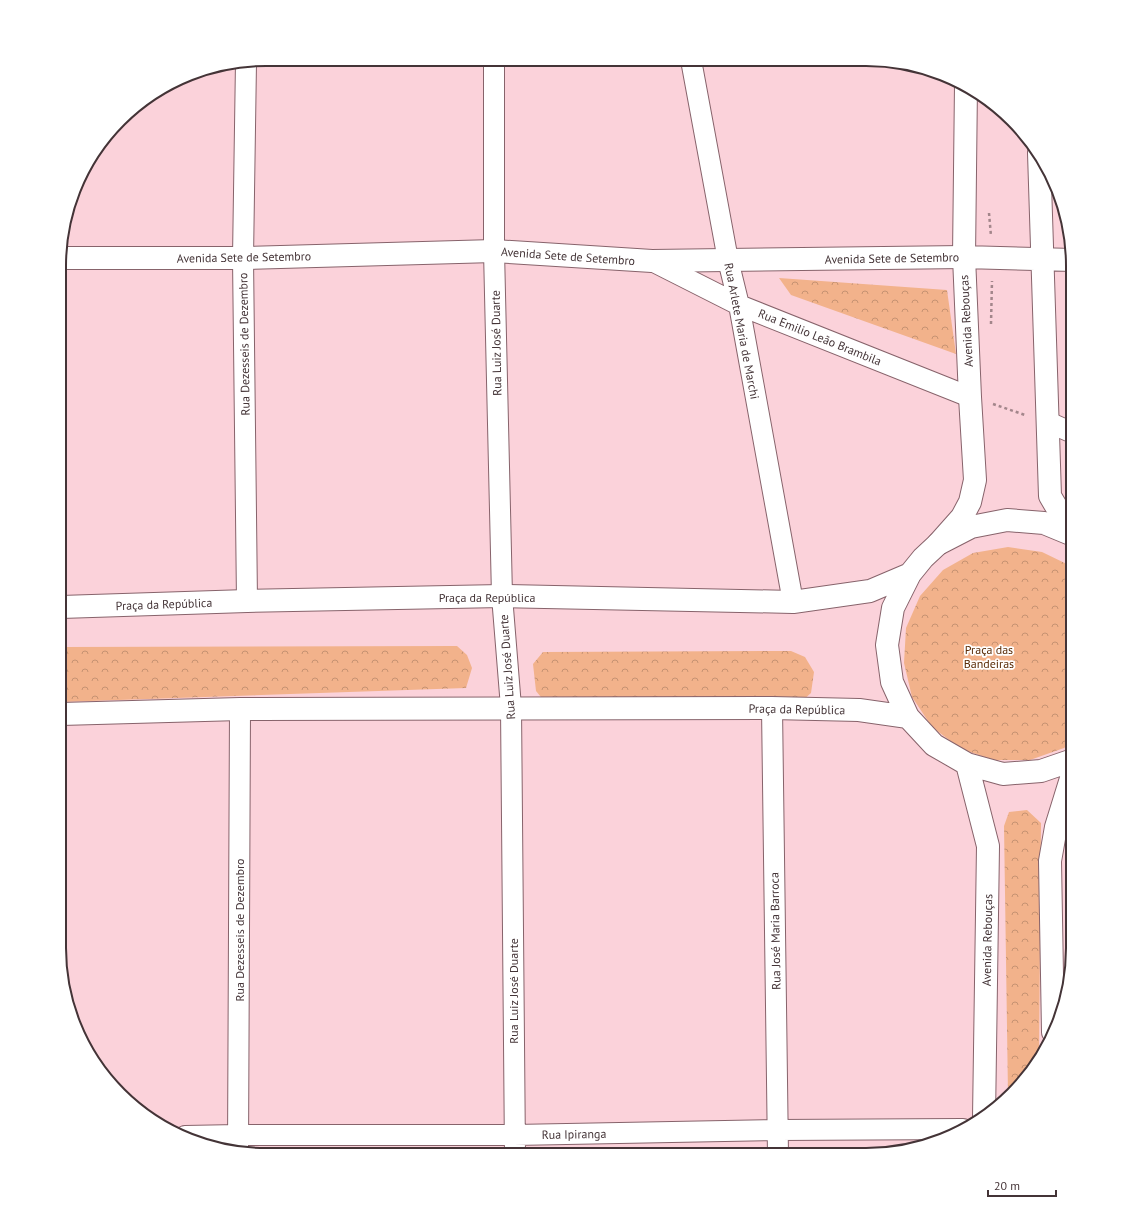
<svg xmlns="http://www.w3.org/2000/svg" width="1132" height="1214" font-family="'PT Sans',sans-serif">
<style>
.park{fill:url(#park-crowns)}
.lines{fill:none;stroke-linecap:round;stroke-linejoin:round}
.minor-casing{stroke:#87636b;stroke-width:22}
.tertiary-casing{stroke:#87636b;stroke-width:24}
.secondary-casing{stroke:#87636b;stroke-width:24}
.primary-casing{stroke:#87636b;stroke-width:24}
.path{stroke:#a3868b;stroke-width:2.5;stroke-dasharray:3 3;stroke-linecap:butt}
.minor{stroke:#fff;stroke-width:20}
.tertiary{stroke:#fff;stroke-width:22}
.secondary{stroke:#fff;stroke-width:22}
.primary{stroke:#fff;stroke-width:22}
.labels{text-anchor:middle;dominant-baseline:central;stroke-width:3.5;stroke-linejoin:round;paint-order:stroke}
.street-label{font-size:12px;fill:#443437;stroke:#fff}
.park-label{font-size:12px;fill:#5a2b06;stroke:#fff}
.rim{fill:none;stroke:#443437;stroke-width:2}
</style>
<defs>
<pattern id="park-crowns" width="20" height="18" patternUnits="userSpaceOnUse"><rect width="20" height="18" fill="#f2b28b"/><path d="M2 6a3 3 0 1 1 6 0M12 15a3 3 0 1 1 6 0" fill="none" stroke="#c69272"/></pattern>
</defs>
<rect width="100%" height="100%" fill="#fbd2da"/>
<path class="park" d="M779,278L947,290L956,354L791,295Z
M1008,547L1042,552L1073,567V741L1064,748L1030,760H994L961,749L932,727L912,697L904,663L906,628L920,596L943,570L973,553Z
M457,646L467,655L472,668L466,688L61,702V647Z
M791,651L805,657L814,672L811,693L801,702H545L536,691L533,664L543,652Z
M1027,810L1041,823L1039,1061L1021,1085L1009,1096L1008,1094L1004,826L1009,812Z"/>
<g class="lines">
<defs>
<path id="minor" d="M494,60V251L502,596L511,707L515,1155
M691,60L728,260L739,305L793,602
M246,62L243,258L247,601
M652,261L739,305L970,397
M1048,422L1073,433
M772,708L778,1155
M185,1136L238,1135H514L778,1130L963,1129
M238,1152L240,709"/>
<path id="tertiary" d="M63,258H243L494,251L652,261L964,257"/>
<path id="secondary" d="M1039,153L1050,496L1066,523L1073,531
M964,257L1073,260
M938,544L962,517L970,502L975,480L970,397L964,257L966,85"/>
<path id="primary" d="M1073,535L1044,523L1007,520L971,527L938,544L923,558L910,574L893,608L887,645L892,682L908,717L934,745L967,764L1003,774L1041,771L1073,760
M61,607L247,601L502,596L793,602L870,591L910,574
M61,714L240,709L772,708L859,710L908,717
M967,764L988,846L984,1118
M1053,1032L1050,861L1056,827L1073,772"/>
</defs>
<use href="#minor" class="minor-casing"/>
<use href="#tertiary" class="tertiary-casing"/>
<use href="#secondary" class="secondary-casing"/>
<use href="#primary" class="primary-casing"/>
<path class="path" d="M989,213L991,236
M991,324L992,281
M993,404L1025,415"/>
<use href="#minor" class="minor"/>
<use href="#tertiary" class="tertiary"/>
<use href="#secondary" class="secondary"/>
<use href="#primary" class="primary"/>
</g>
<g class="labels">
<g class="street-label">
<text transform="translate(568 256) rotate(4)">Avenida Sete de Setembro</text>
<text transform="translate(244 257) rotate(-1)">Avenida Sete de Setembro</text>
<text transform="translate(892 258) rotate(-1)">Avenida Sete de Setembro</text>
<text transform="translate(966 321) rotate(-93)">Avenida Rebouças</text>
<text transform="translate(742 331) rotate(79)">Rua Arlete Maria de Marchi</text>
<text transform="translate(820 337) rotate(22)">Rua Emilio Leão Brambila</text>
<text transform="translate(496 343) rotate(-91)">Rua Luiz José Duarte</text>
<text transform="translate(244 344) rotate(-91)">Rua Dezesseis de Dezembro</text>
<text x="487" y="597">Praça da República</text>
<text transform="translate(164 604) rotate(-2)">Praça da República</text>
<text transform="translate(507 667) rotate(-94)">Rua Luiz José Duarte</text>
<text transform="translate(797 709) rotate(1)">Praça da República</text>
<text transform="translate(239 930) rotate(-90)">Rua Dezesseis de Dezembro</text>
<text transform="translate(775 931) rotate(-91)">Rua José Maria Barroca</text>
<text transform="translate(987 940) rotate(-89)">Avenida Rebouças</text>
<text transform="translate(513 991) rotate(-90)">Rua Luiz José Duarte</text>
<text transform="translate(574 1134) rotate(-1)">Rua Ipiranga</text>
</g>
<g class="park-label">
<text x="989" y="649">Praça das<tspan x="989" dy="14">Bandeiras</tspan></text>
</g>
</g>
<path d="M0 0H1132V1214H0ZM266 66H866A200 200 0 0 1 1066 266V948A200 200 0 0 1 866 1148H266A200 200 0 0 1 66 948V266A200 200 0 0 1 266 66Z" fill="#fff" fill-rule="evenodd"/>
<path class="rim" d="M266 66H866A200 200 0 0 1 1066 266V948A200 200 0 0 1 866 1148H266A200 200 0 0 1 66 948V266A200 200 0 0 1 266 66Z"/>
<path d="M988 1190v6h68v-6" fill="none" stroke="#443437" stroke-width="2"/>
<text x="994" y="1190" font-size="12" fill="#443437" stroke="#ffffff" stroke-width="3" paint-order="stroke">20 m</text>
</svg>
